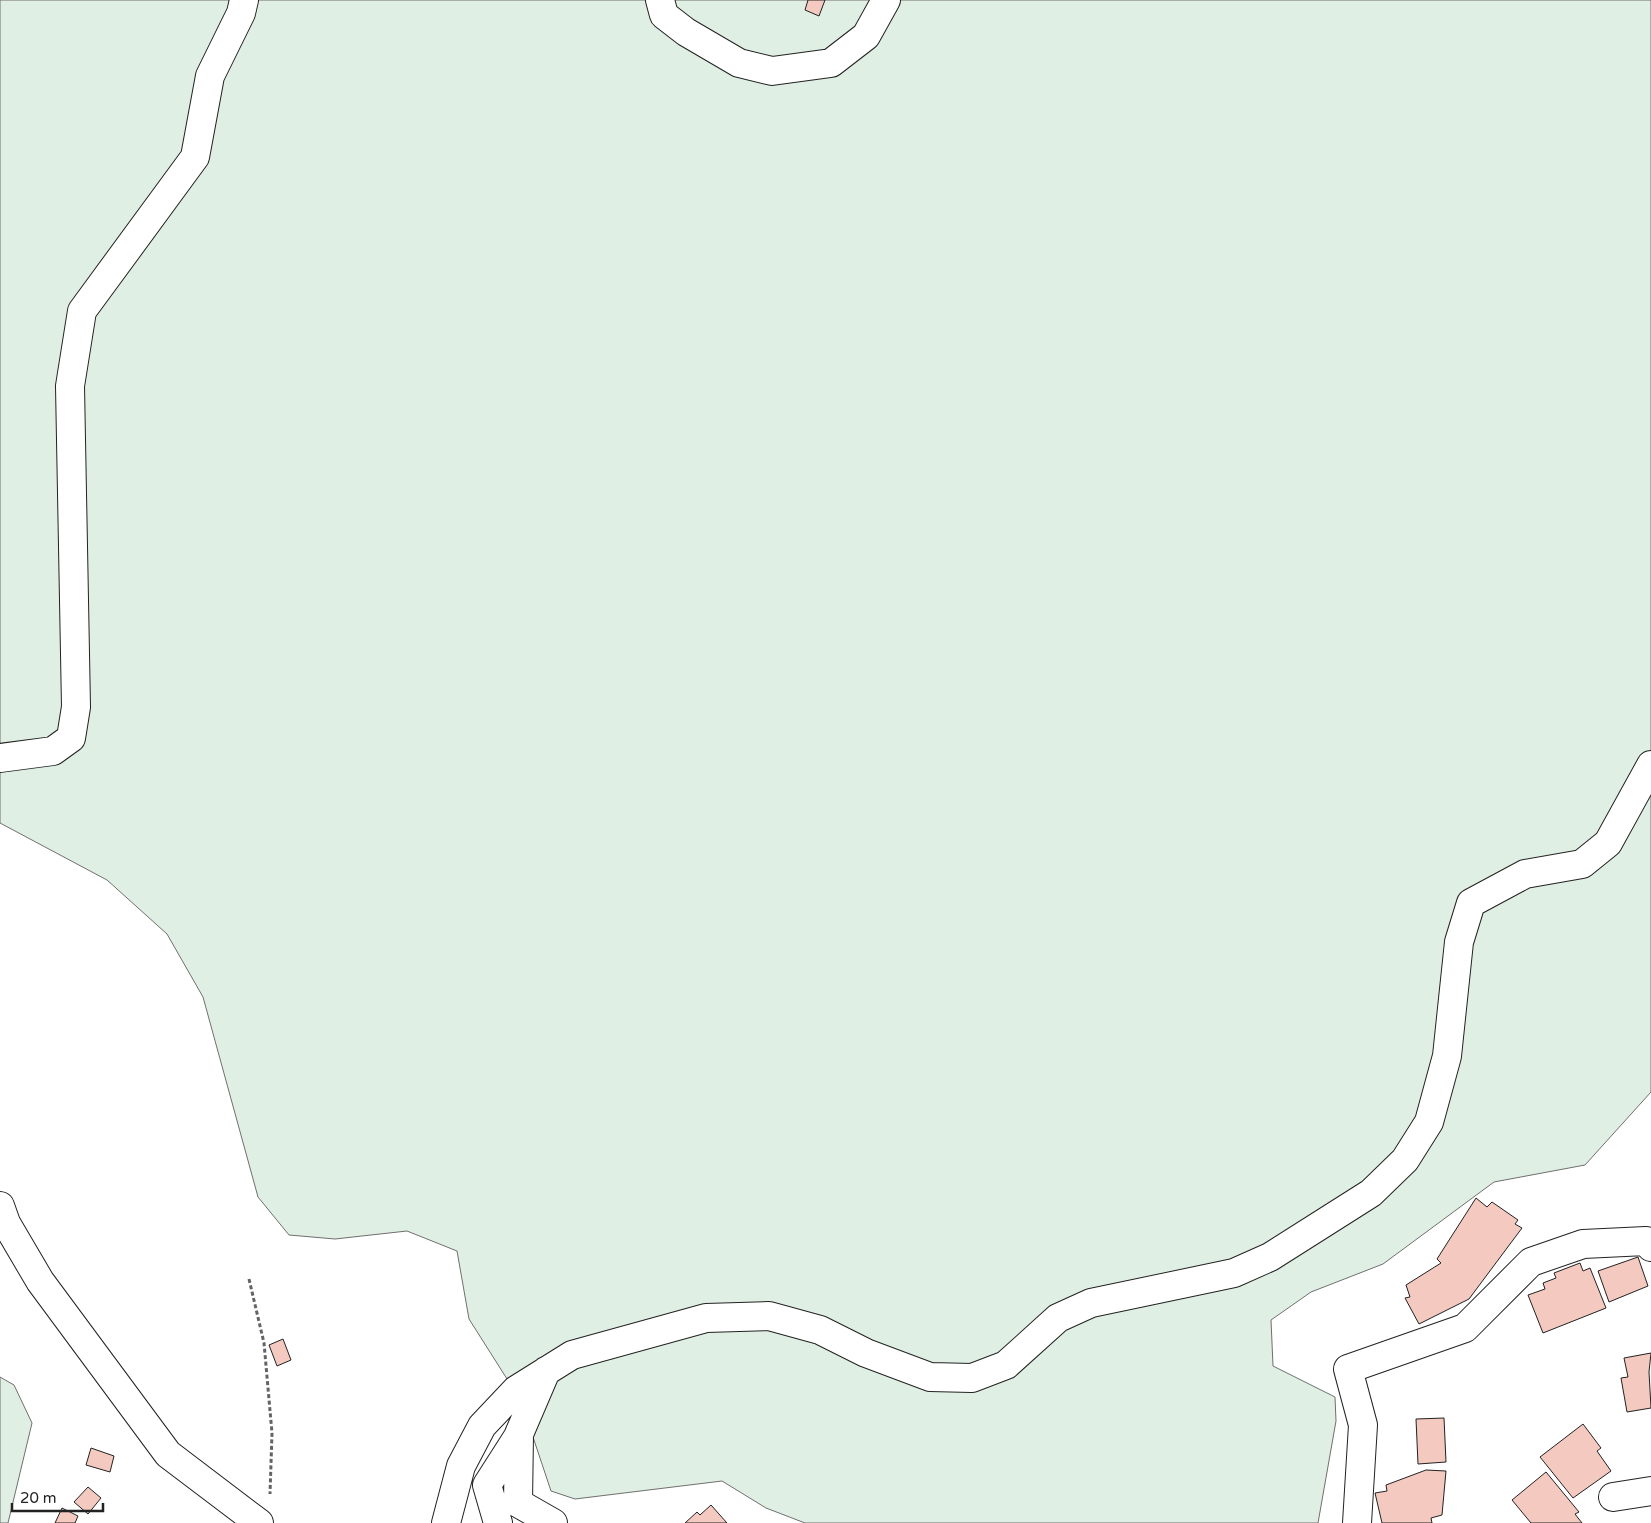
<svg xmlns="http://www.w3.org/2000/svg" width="1651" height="1523" font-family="'Varela Round',sans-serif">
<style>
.green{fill:#e0efe3;stroke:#6f6f6f}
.building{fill:#f3c9c0;stroke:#222}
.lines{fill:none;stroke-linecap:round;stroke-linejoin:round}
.street-casing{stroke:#222;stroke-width:30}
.path{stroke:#646464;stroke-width:3;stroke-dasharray:4 2.5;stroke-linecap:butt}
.street{stroke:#fff;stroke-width:28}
</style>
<rect width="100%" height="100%" fill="#fff"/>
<path class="green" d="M0,0H1651V1092L1585,1165L1494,1182L1383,1264L1311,1292L1271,1320L1273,1366L1335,1397L1336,1421L1318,1523H805L766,1508L722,1481L575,1499L551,1491L521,1401L469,1319L457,1251L407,1231L335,1239L289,1235L258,1197L203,997L167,934L107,880L0,823Z
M0,1377L14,1385L32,1423L8,1523H0Z"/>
<path class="building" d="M808,0H825L819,16L805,10Z
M1476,1198L1487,1207L1492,1202L1518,1220L1515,1224L1522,1228L1469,1299L1419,1324L1405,1298L1410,1297L1406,1285L1441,1263L1437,1259Z
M1638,1257L1648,1286L1609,1302L1598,1271Z
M1580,1263L1583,1271L1590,1268L1606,1308L1543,1333L1528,1295L1545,1289L1543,1283L1556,1278L1554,1273Z
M283,1339L291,1360L277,1366L269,1345Z
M1651,1353L1649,1372L1651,1408L1627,1412L1621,1378L1628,1377L1624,1358Z
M1444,1418L1446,1462L1418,1464L1416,1419Z
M1583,1424L1601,1448L1597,1451L1611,1471L1573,1498L1540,1457Z
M91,1448L114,1456L110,1472L86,1465Z
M1426,1470L1446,1471L1442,1515L1431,1518L1432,1523H1382L1375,1493L1387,1491L1386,1485Z
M1546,1472L1579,1512L1575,1514L1582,1523H1531L1512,1500Z
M88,1487L101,1498L88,1514L74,1502Z
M711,1505L727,1523H685L697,1512L700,1515Z
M62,1508L78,1516L75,1523H55Z"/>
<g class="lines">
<defs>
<path id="street" d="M660,0L664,15L686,32L739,63L772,71L831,63L866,36L886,0
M0,758L53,751L71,738L76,707L70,386L82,311L195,157L210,76L241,13L244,0
M0,1206L6,1223L40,1281L168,1454L259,1523
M546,1371L519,1434L518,1503L553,1523
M1613,1497L1651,1491
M446,1523L461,1466L482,1426L516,1390L572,1355L706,1318L769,1316L820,1330L866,1353L930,1377L972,1378L1006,1365L1058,1318L1091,1303L1234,1273L1270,1257L1371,1193L1405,1160L1429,1122L1447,1056L1459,942L1471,903L1525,874L1582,864L1608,843L1651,765
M498,1523L487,1485L519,1435
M1357,1523L1363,1425L1348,1369L1465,1328L1531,1262L1583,1244L1646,1241L1651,1247"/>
</defs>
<use href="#street" class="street-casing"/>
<path class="path" d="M249,1279L264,1343L272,1433L270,1494"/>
<use href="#street" class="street"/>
</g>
<path d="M12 1503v8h91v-8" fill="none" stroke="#222222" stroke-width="2.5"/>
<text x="20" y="1503" font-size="15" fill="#222222" stroke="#ffffff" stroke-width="4" paint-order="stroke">20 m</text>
</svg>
